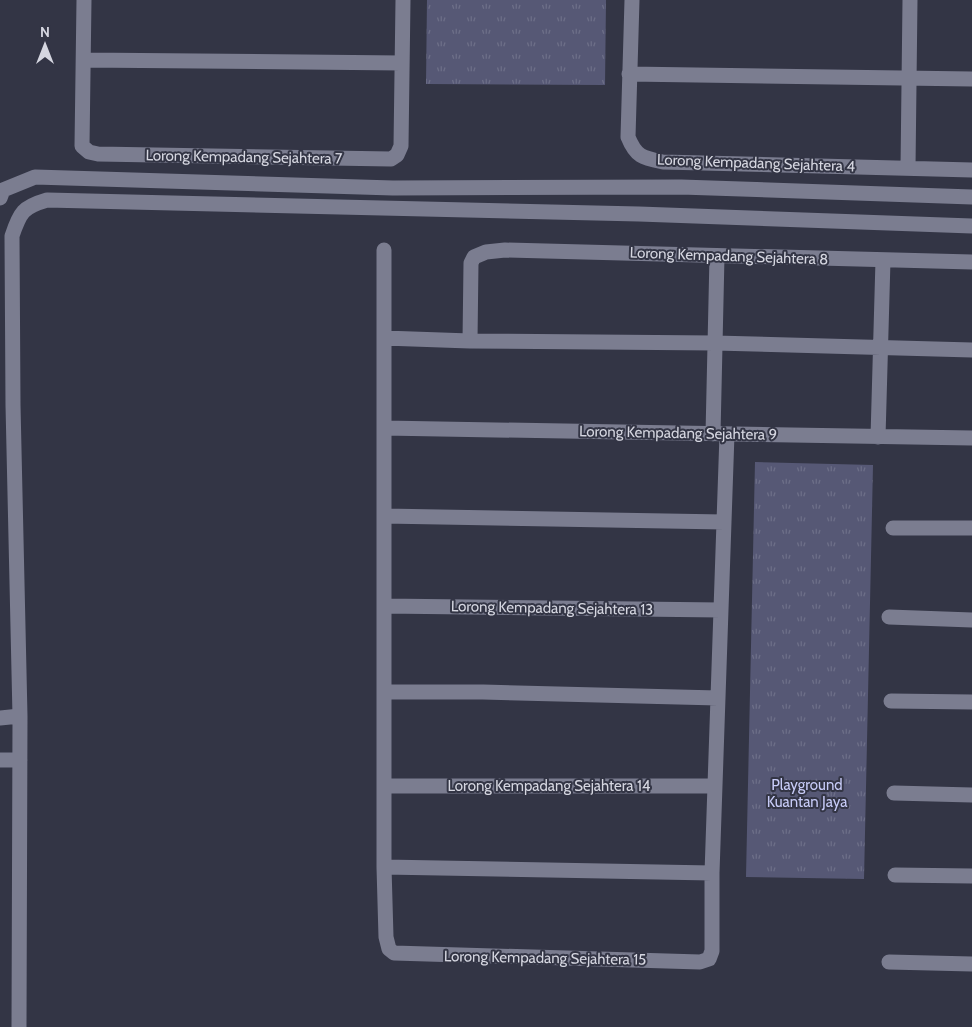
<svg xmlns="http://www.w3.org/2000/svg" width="972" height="1027" font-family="Cabin,sans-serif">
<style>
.grass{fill:url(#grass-tufts)}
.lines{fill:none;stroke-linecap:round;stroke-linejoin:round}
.minor{stroke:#7b7d90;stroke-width:15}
.labels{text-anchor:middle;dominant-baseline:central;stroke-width:4;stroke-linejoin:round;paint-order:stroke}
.street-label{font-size:15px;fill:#d5d6e0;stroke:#333545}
.park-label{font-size:15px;fill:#c7cbf7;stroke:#333545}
</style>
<defs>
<pattern id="grass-tufts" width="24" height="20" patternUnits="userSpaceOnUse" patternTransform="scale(1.25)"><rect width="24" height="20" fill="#565875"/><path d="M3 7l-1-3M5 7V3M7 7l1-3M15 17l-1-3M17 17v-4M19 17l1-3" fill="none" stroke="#6d6f88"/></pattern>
</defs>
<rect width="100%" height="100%" fill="#333545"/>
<path class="grass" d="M427,0H606L605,85L426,84Z
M755,462L873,465L864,879L746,877Z"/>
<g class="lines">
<path class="minor" d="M84,0L82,146L89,152L98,154L391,159L397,155L401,146L403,0
M632,0L628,137C636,157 643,158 663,162L972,170
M84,60L402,63
M629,74L972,79
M908,168L910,0
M0,198L3,190L35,177L393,188L681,187L972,197
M384,250V867L386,937L389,949L394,953L700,962L709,959L712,951V873L727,434
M384,338L470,341L715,343L972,350
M470,341L471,263L474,257L486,252L505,250L972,262
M384,428L972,438
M713,434L717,256
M878,437L883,260
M384,516L724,522
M893,528H972
M384,606L721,610
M889,617L972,620
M384,692H483L718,698
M891,701L972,702
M0,718L20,716
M0,760H20
M384,786H715
M894,793L972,795
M384,867L712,873
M895,875L972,876
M889,962L972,964
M19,1027L20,716L13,405L12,236C20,212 23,207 47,200L639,214L972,226"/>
</g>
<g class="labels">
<g class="street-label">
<text transform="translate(244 157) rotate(1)">Lorong Kempadang Sejahtera 7</text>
<text transform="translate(756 163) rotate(2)">Lorong Kempadang Sejahtera 4</text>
<text transform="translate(729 256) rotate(2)">Lorong Kempadang Sejahtera 8</text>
<text transform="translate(678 433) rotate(1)">Lorong Kempadang Sejahtera 9</text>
<text transform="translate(552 608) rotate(1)">Lorong Kempadang Sejahtera 13</text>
<text x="549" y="786">Lorong Kempadang Sejahtera 14</text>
<text transform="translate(545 958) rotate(1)">Lorong Kempadang Sejahtera 15</text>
</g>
<g class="park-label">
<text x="807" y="785">Playground<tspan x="807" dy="17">Kuantan Jaya</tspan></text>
</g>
</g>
<g transform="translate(45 45)" stroke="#333545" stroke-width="4" paint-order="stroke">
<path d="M0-4L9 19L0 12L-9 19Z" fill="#d5d6e0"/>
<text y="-8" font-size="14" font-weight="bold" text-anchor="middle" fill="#d5d6e0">N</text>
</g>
</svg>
